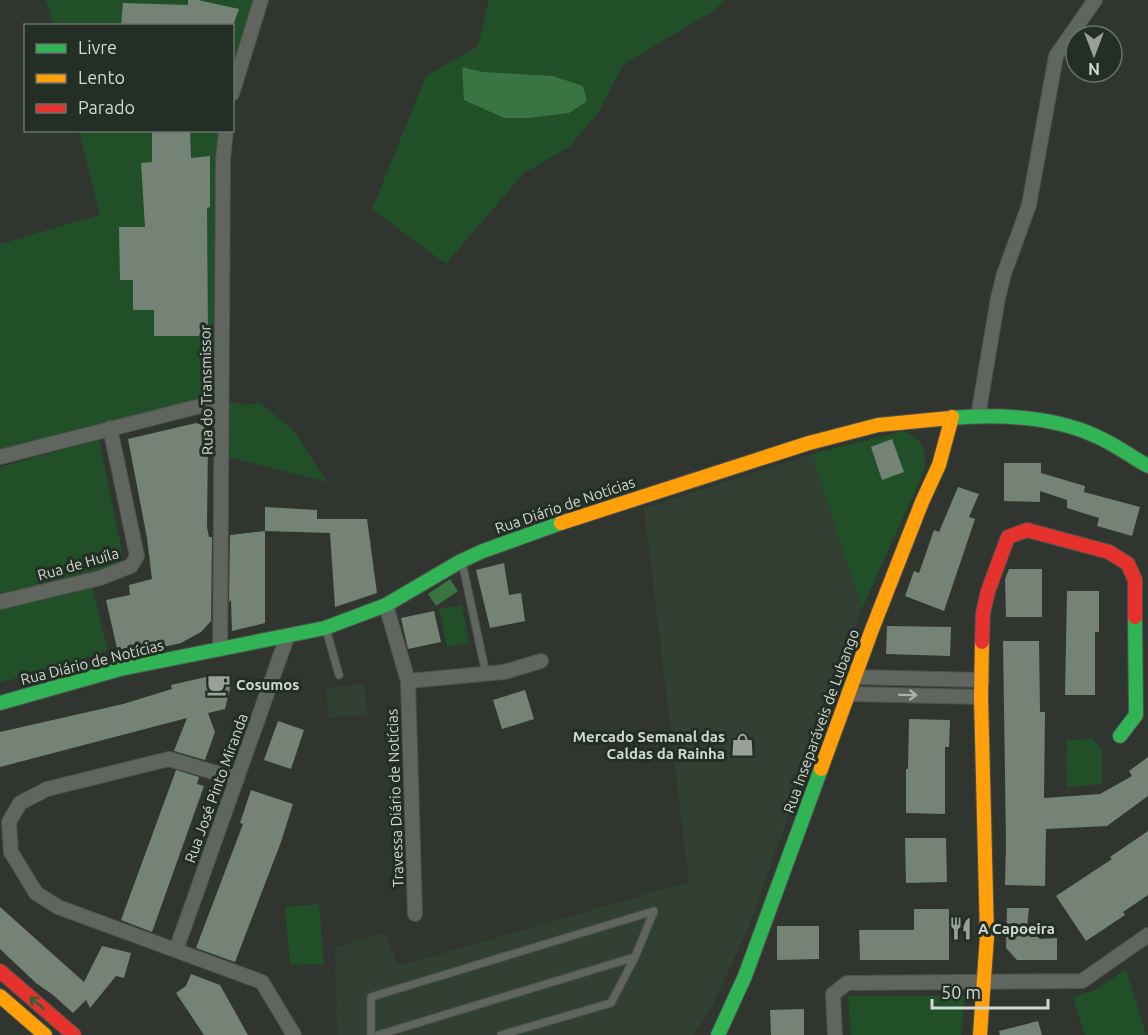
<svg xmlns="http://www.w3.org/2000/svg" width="1148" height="1035" font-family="Ubuntu,sans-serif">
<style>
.built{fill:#324033}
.green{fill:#204f28}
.water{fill:#397442}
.building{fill:#748375}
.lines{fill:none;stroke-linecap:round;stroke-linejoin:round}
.lane-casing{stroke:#4d524d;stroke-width:9}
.street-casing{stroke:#4d524d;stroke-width:16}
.fast-casing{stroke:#4d524d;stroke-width:16}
.slow-casing{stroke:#4d524d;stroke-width:16}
.jam-casing{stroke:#4d524d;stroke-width:16}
.lane{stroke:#606560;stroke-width:7}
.street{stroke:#606560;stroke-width:14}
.fast{stroke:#30b455;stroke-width:14}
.slow{stroke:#ff9f0a;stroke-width:14}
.jam{stroke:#e5322d;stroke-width:14}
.oneway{stroke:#aab0ab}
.oneway2{stroke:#286438}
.labels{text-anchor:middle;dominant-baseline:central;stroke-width:6;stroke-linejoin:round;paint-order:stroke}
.street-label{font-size:15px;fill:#d2d9d3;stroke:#232e24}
.poi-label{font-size:15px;font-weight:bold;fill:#d2d9d3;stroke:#232e24;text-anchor:start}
</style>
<rect width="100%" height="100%" fill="#303530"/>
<path class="built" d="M812,454L862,609L749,926L712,1007L694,1035H337L335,948L385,932L398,966L689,882L644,508Z
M365,684L367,715L329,718L326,688Z"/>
<path class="green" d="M46,0H261L233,94L232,26L53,25Z
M489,0H725L715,10L623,65L598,113L569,147L524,173L446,264L372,209L426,76L478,46Z
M79,131H226L220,400L246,405L260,403L295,432L327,482L223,456L220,401L0,457V244L100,215Z
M903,431C924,441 925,446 925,469L862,609L812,454Z
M99,440L123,556L118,566L90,577L108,651L0,683V467Z
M462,605L469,643L447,647L439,609Z
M1092,739L1102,749V784L1066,787L1067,740Z
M319,904L324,964L290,965L285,907Z
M1126,969L1146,1035H1085L1073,997L1095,990Z
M848,996H965L961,1035H851Z"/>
<path class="water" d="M462,67L483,72L553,76L583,86L587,101L569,113L529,118H504L464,100Z
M450,579L458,591L436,606L428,594Z"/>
<path class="building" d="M188,0H198L239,9L233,26H121L123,3L188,5Z
M152,130H190L191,158L210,156V207L207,208L208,336H154V310H133V280H120L119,227H145L141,163L152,162Z
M196,423L207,427L208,435L207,527L209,537H212L211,621L201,632L181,643L119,657L106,600L130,595L129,585L152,579L147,538L128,439Z
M892,439L904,472L882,480L871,447Z
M1004,463H1041V473L1085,486L1084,492L1140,507L1132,536L1097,526L1099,518L1067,508V500L1040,491V502L1004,501Z
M958,487L979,494L969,517L975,519L944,611L905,596L914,571L919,573L934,530L939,532Z
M265,507L317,510V519H367L377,593L335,607L330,533L265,531Z
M265,531V623L232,631L231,600L229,602L230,535Z
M504,563L509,595L521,593L525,621L490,628L476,570Z
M1009,569H1042V617H1006L1005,579Z
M1067,591H1099V632H1095V695H1065Z
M434,611L441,642L408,649L401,618Z
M887,626L951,627L950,656L886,654Z
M1003,641H1039L1040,712H1045L1044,798L1100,794L1132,776L1129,771L1148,757V796L1107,826L1046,829L1045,886L1005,885L1006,843Z
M210,676L232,680L225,709L208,713L215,732L205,760L174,751L187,718L0,767V732L123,704L172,689L171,685Z
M525,690L534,719L502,729L493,700Z
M909,719L950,720L949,747H945V814L906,813V769H908Z
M278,721L304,730L291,769L264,760Z
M176,770L199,777L197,784L204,786L152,932L121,920Z
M251,790L293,804L281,842L235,962L196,948L243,824L240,823Z
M1148,831V895L1123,912L1125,915L1086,941L1056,896L1112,859L1110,857Z
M905,838H946L947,882L906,883Z
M0,907L84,982L102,946L131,953L124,978L116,976L90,1008L86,1000L73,1013L53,995L36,983L0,949Z
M1007,908H1029L1027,927L1040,939L1057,938V960H1017L1006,948Z
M914,909H949V960H860L859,930H914Z
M777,926H819V959L777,960Z
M191,974L220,985L248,1035H204L176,993L186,986Z
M804,1009V1035H771L770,1010Z
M1038,1021L1042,1035H1000L999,1031Z"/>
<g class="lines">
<defs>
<path id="lane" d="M462,562L486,674
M326,629L339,675
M371,1035V997L654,911L635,957L611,1003L501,1035
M378,1035L635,957"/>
<path id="street" d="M232,94L261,0
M978,416L998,298L1004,274L1029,205L1056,56L1095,0
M0,457L220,401
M0,602L100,578L131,566L137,556L110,428
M386,605L408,681L415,914
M220,649C222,486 221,323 223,159L226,130
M855,677L982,680
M408,681L504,672L541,661
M850,694L981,697
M237,779L169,759L47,789L20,803L9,822L11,852L36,893L58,907L262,982L294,1035
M176,950L287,637
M835,1035L833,994L847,983L1082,981L1148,935"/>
<path id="fast" d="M950,418C999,414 1055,416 1100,438C1117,446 1132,457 1148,466
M0,703L120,669L325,628L386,605L461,561L483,551L561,523
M1120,736L1136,715L1135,617
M718,1035L745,976L821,769"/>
<path id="slow" d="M561,523L809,443L878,425L950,418
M821,769L871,632L922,502L939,465L952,417
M0,996L45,1035
M980,1035L987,936L981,697L982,642"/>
<path id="jam" d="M982,642L983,613L988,591L1008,537L1027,530L1109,552L1128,564L1135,580V617
M0,971L74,1035"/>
</defs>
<use href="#lane" class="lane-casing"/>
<use href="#street" class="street-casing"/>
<use href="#fast" class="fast-casing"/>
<use href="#slow" class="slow-casing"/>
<use href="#jam" class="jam-casing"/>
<use href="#lane" class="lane"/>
<use href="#street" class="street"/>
<use href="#fast" class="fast"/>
<use href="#slow" class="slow"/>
<use href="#jam" class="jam"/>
</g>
<defs><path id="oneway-shaft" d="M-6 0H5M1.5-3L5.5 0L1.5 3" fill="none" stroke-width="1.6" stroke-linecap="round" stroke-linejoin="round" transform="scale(1.5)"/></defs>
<use class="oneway" href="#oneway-shaft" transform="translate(908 695) rotate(1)"/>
<use class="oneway2" href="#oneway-shaft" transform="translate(37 1003) rotate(-139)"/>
<defs>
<symbol id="cafe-bare" viewBox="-9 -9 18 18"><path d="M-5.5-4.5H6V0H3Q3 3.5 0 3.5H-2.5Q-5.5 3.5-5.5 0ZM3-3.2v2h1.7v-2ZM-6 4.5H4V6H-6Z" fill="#99a09a" stroke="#232e24" stroke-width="2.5" paint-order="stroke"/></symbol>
<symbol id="shop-bare" viewBox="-9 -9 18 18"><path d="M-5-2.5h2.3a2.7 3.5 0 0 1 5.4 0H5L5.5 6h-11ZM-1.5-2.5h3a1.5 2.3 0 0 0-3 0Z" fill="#99a09a" stroke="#232e24" stroke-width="2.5" paint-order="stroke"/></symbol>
<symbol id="restaurant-bare" viewBox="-9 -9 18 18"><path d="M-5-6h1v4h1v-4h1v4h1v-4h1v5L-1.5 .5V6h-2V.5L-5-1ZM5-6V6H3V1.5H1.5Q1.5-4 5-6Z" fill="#99a09a" stroke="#232e24" stroke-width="2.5" paint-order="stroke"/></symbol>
</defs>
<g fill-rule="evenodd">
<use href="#cafe-bare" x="202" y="668" width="33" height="33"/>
<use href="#shop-bare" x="726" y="728" width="33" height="33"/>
<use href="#restaurant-bare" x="944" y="912" width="33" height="33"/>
</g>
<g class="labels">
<g class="street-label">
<text transform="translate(206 390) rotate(-91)">Rua do Transmissor</text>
<text transform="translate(565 505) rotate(-19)">Rua Diário de Notícias</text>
<text transform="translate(78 564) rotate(-16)">Rua de Huíla</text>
<text transform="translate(92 662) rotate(-14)">Rua Diário de Notícias</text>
<text transform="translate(821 721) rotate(-70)">Rua Inseparáveis de Lubango</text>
<text transform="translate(216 788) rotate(-70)">Rua José Pinto Miranda</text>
<text transform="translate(395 798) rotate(-92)">Travessa Diário de Notícias</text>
</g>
<g class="poi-label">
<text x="236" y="684">Cosumos</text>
<text x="725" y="736" text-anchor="end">Mercado Semanal das<tspan x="725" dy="17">Caldas da Rainha</tspan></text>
<text x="978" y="928">A Capoeira</text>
</g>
</g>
<rect x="24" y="24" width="210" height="108" fill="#232e24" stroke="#69726a" stroke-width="1.5"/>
<rect x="36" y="44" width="30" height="9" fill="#30b455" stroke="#69726a" stroke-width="1.5"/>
<text x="78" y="54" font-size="18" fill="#d2d9d3">Livre</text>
<rect x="36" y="74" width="30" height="9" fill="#ff9f0a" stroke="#69726a" stroke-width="1.5"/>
<text x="78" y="84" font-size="18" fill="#d2d9d3">Lento</text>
<rect x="36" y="104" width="30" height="9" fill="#e5322d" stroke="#69726a" stroke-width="1.5"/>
<text x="78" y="114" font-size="18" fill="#d2d9d3">Parado</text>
<g transform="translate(1094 54) rotate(180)"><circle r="28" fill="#232e24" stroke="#69726a" stroke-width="1.5"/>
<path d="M0-4.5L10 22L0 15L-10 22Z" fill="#99a09a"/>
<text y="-9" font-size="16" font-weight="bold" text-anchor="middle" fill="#d2d9d3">N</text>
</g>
<path d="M932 999v9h116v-9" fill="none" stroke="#d2d9d3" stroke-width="3"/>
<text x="941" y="999" font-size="18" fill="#d2d9d3" stroke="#232e24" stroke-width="4.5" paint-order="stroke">50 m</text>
</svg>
